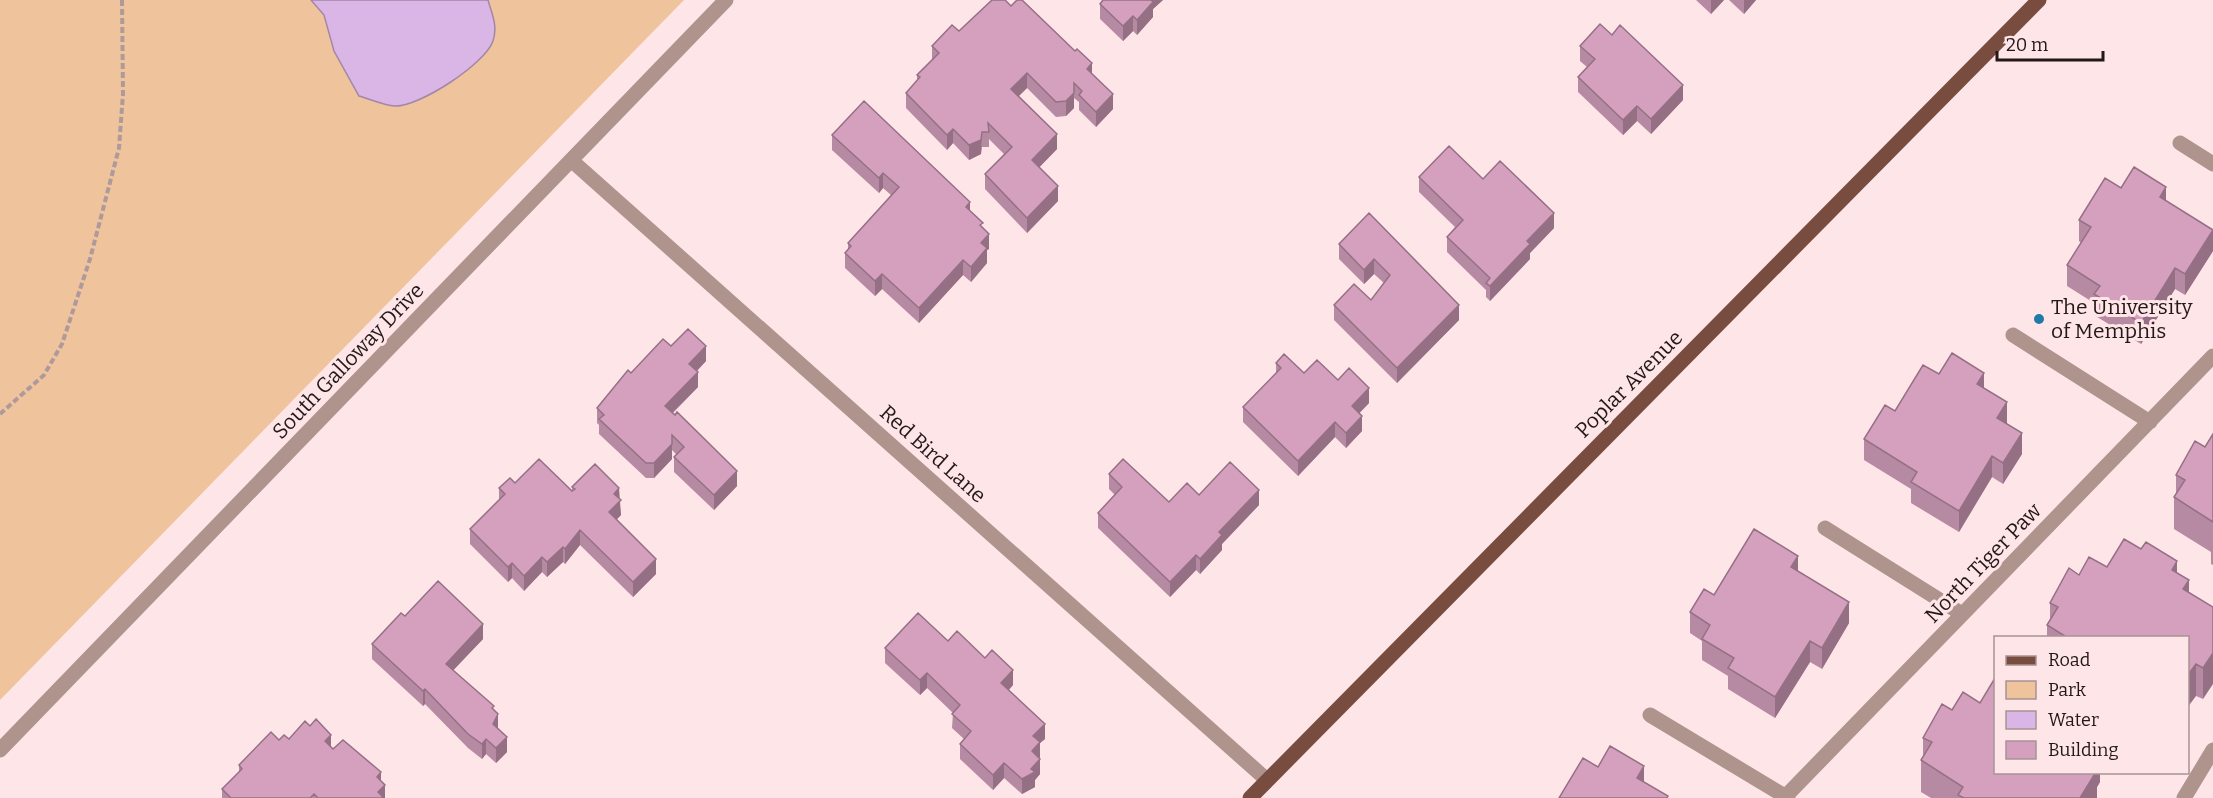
<svg xmlns="http://www.w3.org/2000/svg" width="2213" height="798" font-family="Bitter,serif">
<style>
.green{fill:#efc39b}
.water{fill:#d9b6e5;stroke:#a287a8;stroke-width:1.5}
.lines{fill:none;stroke-linecap:round;stroke-linejoin:round}
.path{stroke:#ae9a9b;stroke-width:4;stroke-dasharray:6 3;stroke-linecap:butt}
.minor{stroke:#ae948d;stroke-width:15}
.major{stroke:#784d3f;stroke-width:15}
.wall{fill:#b78aa3}
.shaded-wall{fill:#957085}
.building{fill:#d5a0be;stroke:#957085;stroke-width:1.5}
.poi-dot{fill:#1f7aa8;stroke:#fee5e7;stroke-width:2}
.labels{text-anchor:middle;dominant-baseline:central;stroke-width:6;stroke-linejoin:round;paint-order:stroke}
.poi-label{font-size:21px;fill:#231819;stroke:#fee5e7;text-anchor:start}
.street-label{font-size:21px;fill:#231819;stroke:#fee5e7}
</style>
<rect width="100%" height="100%" fill="#fee5e7"/>
<path class="green" d="M0,0H684L0,700Z"/>
<path class="water" d="M311,0H488C492,14 498,26 493,41C485,64 419,107 395,106C383,105 370,99 359,96L334,51L324,15Z"/>
<g class="lines">
<path class="path" d="M0,414L44,375L62,344L90,259L119,148L123,94L122,0"/>
<path class="minor" d="M2180,143L2213,164
M571,160L1267,780
M2013,335L2150,422
M1825,528L1962,614
M1650,715L1788,798
M0,750L726,0
M1784,798L2213,356
M2184,798L2213,750"/>
<path class="major" d="M1250,798L2039,0"/>
</g>
<path class="wall" d="M1103,0H1163L1153,9V17L1137,35L1133,31L1123,41L1100,19V4Z
M1696,0H1724L1711,14Z
M1729,0H1756L1744,14Z
M959,31L1092,75L1113,109L1096,127L1079,110V102L1074,98V108L1066,116L1056,117L1027,88L1018,96L1057,149L1039,167L1058,201L1027,233L985,189V174L1004,154L989,139V147H982L981,154L969,160L953,143L947,150L906,108V93L917,80V75L932,60V46Z
M1612,35L1683,100L1651,134L1637,121L1623,135L1578,92V77L1587,67L1580,61V46Z
M832,135L970,211L983,228L989,249L987,250V263L971,282L963,275L919,323L882,289L875,296L845,268V253L848,250V243L891,195L883,188L879,193L832,150Z
M1419,177L1483,179L1554,228L1530,253V259L1490,301L1486,297V290L1447,252V237L1455,227L1419,192Z
M2121,188L2166,201L2213,251L2185,295L2175,289L2141,344L2094,315V303L2067,286V265L2081,243L2079,241V220Z
M1369,213L1459,320L1397,383L1334,320V305L1371,300L1384,283L1374,274L1364,284L1339,259V244Z
M671,346L706,361L697,371L698,387L673,413L737,486L714,510L674,472V457L677,455L672,450V459L654,478H646L599,434V425L597,423V408L631,373Z
M1276,363L1304,373L1338,380L1369,403L1359,413L1362,431L1346,448L1335,437L1298,476L1243,422V407L1276,374Z
M1939,374L1984,388L2007,423L2022,454L2003,484L1992,477L1959,532L1911,503V489L1864,460V439L1895,411Z
M2213,434V565L2211,564V552L2174,529V497L2176,494V475L2205,447Z
M1109,474L1169,502L1199,495L1259,505L1222,544V550L1200,574L1196,570L1170,597L1098,528V513L1115,495L1109,489Z
M515,483L572,491V487L619,499L621,515L616,520L656,574L633,597L580,545L565,564L563,562L547,577L542,572L524,591L512,578L508,582L470,544V529L499,500V488Z
M2107,567L2177,572L2189,593L2213,607L2203,699L2196,696L2187,638H2047V625L2050,621V603L2079,575Z
M1798,572L1849,623L1822,669L1810,662L1775,718L1728,689V676L1702,660V641L1690,633V612L1714,595Z
M405,616L483,639L453,670L494,710L498,729L507,752L496,763L486,754L482,759L468,748L425,704L423,706L372,659V644Z
M948,641L1013,685L1009,690L1045,739L1040,743V757L1039,758L1040,774L1035,780V787L1022,794L1004,778L993,790L960,759V744L964,739L952,728L953,713L927,688L920,695L885,663V648Z
M1923,738L2100,772V782L2097,787V798H1931L1921,792V760L1923,757Z
M279,740L331,747L381,781L385,798H222V789L239,773V765Z"/>
<path class="shaded-wall" d="M1149,0H1163L1153,9V17L1137,35V20Z
M1711,0H1724L1711,14Z
M1744,0H1756L1744,14Z
M1133,16V31L1123,41V26Z
M1092,63V78L1087,69Z
M1027,73V88L1011,104V89Z
M1683,85V100L1651,134V119Z
M1074,93V108L1066,116V101Z
M1113,94V109L1096,127V112Z
M1637,106V121L1623,135V120Z
M953,129V143L947,150V135Z
M982,132L981,154L969,160V145Z
M1057,134V149L1032,175V160Z
M883,173V188L879,193V178Z
M1058,186V201L1027,233V218Z
M2166,187V208L2160,197Z
M970,202V217L966,207Z
M1554,213V228L1530,253V259L1490,301V286L1527,241Z
M2213,230V251L2185,295V274Z
M989,234V249L987,250V263L971,282V267L981,243Z
M1374,259V274L1364,284V270Z
M963,260V275L919,323V308Z
M2175,268V289L2141,344V323Z
M882,274V289L875,296V281Z
M1459,305V320L1397,383V368Z
M706,346V361L689,379V364Z
M698,372V387L665,420V406Z
M1984,373V394L1977,384Z
M1369,388V403L1352,421V406Z
M2007,402V423L1997,439V418Z
M1362,416V431L1346,448V433Z
M1335,422V437L1298,476V461Z
M2022,433V454L2003,484V463Z
M672,444V459L654,478V463Z
M1992,456V477L1959,532V511Z
M737,471V486L714,510V495Z
M619,488L621,515L609,527V512L614,494Z
M1259,490V505L1222,544V550L1200,574V559L1219,532Z
M580,530V545L565,564V549Z
M563,547V562L547,577V562Z
M1196,555V570L1170,597V582Z
M1798,556V577L1791,567Z
M542,557V572L524,591V576Z
M656,559V574L633,597V582Z
M2177,561V593L2172,570Z
M512,563V578L508,582V567Z
M2189,580V611L2183,589Z
M1849,602V623L1822,669V648Z
M483,624V639L446,678V664Z
M1810,641V662L1775,718V697Z
M2213,653V684L2203,699V668Z
M2196,664V696L2187,708V676Z
M1013,670V685L1001,698V683Z
M927,673V688L920,695V680Z
M425,689V704L423,706V691Z
M498,714V729L493,724Z
M1045,724V739L1040,743V757L1032,766L1033,736Z
M331,735V750L325,741Z
M507,737V752L496,763V748Z
M486,739V754L482,759V744Z
M1040,759V774L1035,780V787L1022,794V779Z
M1004,763V778L993,790V775Z
M1644,766V787L1637,778Z
M381,772V787L377,777Z
M2090,772H2100V782L2097,787V798H2080Z
M385,785V798H378V792Z"/>
<path class="building" d="M992,0H1005L1011,6L1017,0H1022L1075,51L1077,49L1092,63L1087,69L1113,94L1096,112L1079,95L1082,91L1074,83V93L1066,101L1056,102L1027,73L1011,89L1057,134L1032,160L1058,186L1027,218L985,174L1012,147L988,123L989,132H982L981,140L969,145L953,129L947,135L906,93L920,77L917,75L939,53L932,46L952,25L959,31Z
M1103,0H1151L1153,2L1137,20L1133,16L1123,26L1100,4Z
M1600,24L1612,35L1620,25L1683,85L1651,119L1637,106L1623,120L1578,77L1595,59L1580,46Z
M864,101L970,202L966,207L983,223L980,225L989,234L981,243L987,248L971,267L963,260L919,308L882,274L875,281L845,253L851,246L848,243L899,187L883,173L879,178L832,135Z
M1449,146L1483,179L1500,161L1554,213L1527,241L1530,244L1490,286L1486,283L1490,278L1447,237L1463,220L1419,177Z
M2134,167L2166,187L2160,197L2213,230L2185,274L2175,268L2141,323L2094,294L2100,286L2067,265L2091,227L2079,220L2105,178L2121,188Z
M1369,213L1459,305L1397,368L1334,305L1354,284L1371,300L1390,275L1374,259L1364,270L1339,244Z
M688,329L706,346L689,364L698,372L665,406L675,415L677,412L737,471L714,495L674,457L684,447L672,435V444L654,463H646L599,419L604,415L597,408L628,370L631,373L663,339L671,346Z
M1952,353L1984,373L1977,384L2007,402L1997,418L2022,433L2003,463L1992,456L1959,511L1911,482L1917,472L1864,439L1885,405L1895,411L1923,365L1939,374Z
M1284,354L1304,373L1317,360L1338,380L1349,368L1369,388L1352,406L1362,416L1346,433L1335,422L1298,461L1243,407L1281,368L1276,363Z
M2213,434V522L2174,497L2185,480L2176,475L2195,441L2205,447Z
M539,459L572,491L575,489L572,487L595,464L619,488L614,494L621,500L609,512L656,559L633,582L580,530L565,549L563,547L547,562L542,557L524,576L512,563L508,567L470,529L505,494L499,488L510,478L515,483Z
M1123,459L1169,502L1187,483L1199,495L1230,462L1259,490L1219,532L1222,535L1200,559L1196,555L1170,582L1098,513L1122,487L1109,474Z
M1754,529L1798,556L1791,567L1849,602L1822,648L1810,641L1775,697L1728,668L1734,658L1702,639L1710,625L1690,612L1704,589L1714,595Z
M2124,539L2141,549L2146,542L2177,561L2172,570L2189,580L2183,589L2213,607V653L2203,668L2196,664L2187,676V638H2068L2047,625L2058,607L2050,603L2069,568L2079,575L2089,557L2107,567Z
M438,581L483,624L446,664L494,706L492,708L498,714L493,724L507,737L496,748L486,739L482,744L468,734L425,689L423,691L372,644L401,613L405,616Z
M918,613L948,641L957,631L985,658L992,650L1013,670L1001,683L1045,724L1033,736L1040,742L1032,751L1040,759L1031,769L1035,772L1022,779L1004,763L993,775L960,744L971,731L952,714L960,705L927,673L920,680L885,648Z
M1995,678V772H2096L2080,798H1964L1958,795L1963,787L1921,760L1932,742L1923,738L1942,704L1952,710L1963,692L1980,703Z
M316,719L331,735L325,741L333,749L343,740L381,772L377,777L385,785L378,792L384,798H318L314,794L310,798H231L222,789L242,769L239,765L271,732L279,740L284,735L289,739L305,721L310,726Z
M1610,746L1644,766L1637,778L1668,796L1667,798H1559L1583,758L1598,767Z"/>
<circle class="poi-dot" cx="2039" cy="319" r="6"/>
<g class="labels">
<g class="poi-label">
<text x="2051" y="307">The University<tspan x="2051" dy="24">of Memphis</tspan></text>
</g>
<g class="street-label">
<text transform="translate(348 361) rotate(-46)">South Galloway Drive</text>
<text transform="translate(1629 384) rotate(-45)">Poplar Avenue</text>
<text transform="translate(933 454) rotate(42)">Red Bird Lane</text>
<text transform="translate(1983 563) rotate(-46)">North Tiger Paw</text>
</g>
</g>
<rect x="1994" y="636" width="195" height="138" fill="#fee5e7" stroke="#a69395" stroke-width="1.5"/>
<rect x="2006" y="656" width="30" height="9" fill="#784d3f" stroke="#a69395" stroke-width="1.5"/>
<text x="2048" y="666" font-size="18" fill="#231819">Road</text>
<rect x="2006" y="681" width="30" height="18" fill="#efc39b" stroke="#a69395" stroke-width="1.5"/>
<text x="2048" y="696" font-size="18" fill="#231819">Park</text>
<rect x="2006" y="711" width="30" height="18" fill="#d9b6e5" stroke="#a69395" stroke-width="1.5"/>
<text x="2048" y="726" font-size="18" fill="#231819">Water</text>
<rect x="2006" y="741" width="30" height="18" fill="#d5a0be" stroke="#a69395" stroke-width="1.5"/>
<text x="2048" y="756" font-size="18" fill="#231819">Building</text>
<path d="M1997 51v9h106v-9" fill="none" stroke="#231819" stroke-width="3"/>
<text x="2006" y="51" font-size="18" fill="#231819" stroke="#fee5e7" stroke-width="4.5" paint-order="stroke">20 m</text>
</svg>
